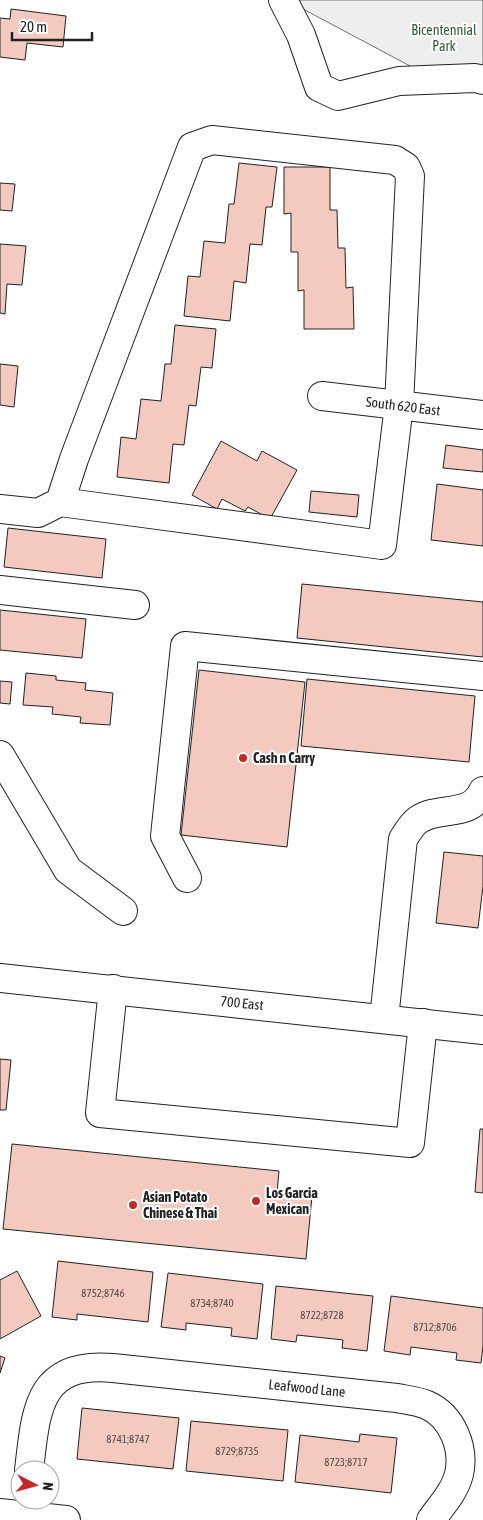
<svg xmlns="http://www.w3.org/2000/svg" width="483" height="1520" font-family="'Asap Condensed',sans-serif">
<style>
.green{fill:#eee;stroke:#6f6f6f}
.building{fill:#f3c9c0;stroke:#222}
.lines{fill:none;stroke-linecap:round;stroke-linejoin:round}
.minor-casing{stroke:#222;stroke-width:30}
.major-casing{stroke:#222;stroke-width:30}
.minor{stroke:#fff;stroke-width:28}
.major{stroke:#fff;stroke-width:28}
.poi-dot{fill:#c62828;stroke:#fff;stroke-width:2}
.labels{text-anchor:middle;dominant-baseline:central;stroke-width:4;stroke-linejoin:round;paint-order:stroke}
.number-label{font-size:11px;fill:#564c4a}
.park-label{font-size:14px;fill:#2f5e38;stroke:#fff}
.street-label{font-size:14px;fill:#222;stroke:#fff}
.poi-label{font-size:14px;font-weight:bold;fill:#222;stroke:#fff;text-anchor:start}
</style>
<rect width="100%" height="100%" fill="#fff"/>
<path class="green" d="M286,0H483V82L427,75Z"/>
<path class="building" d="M11,9L66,16L63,47L27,43L25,60L0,57V18L10,19Z
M239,163L277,167L272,207H266L262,245L250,244L246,283L234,281L230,321L184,316L188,276L200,277L204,241L225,243L229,204H234Z
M284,167H330V210H337L338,248H345L346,288L353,287L354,329H304V290L298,291V252H291V213L284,214Z
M0,183L15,184L12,211L0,210Z
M0,244L26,246L22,285L7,284L5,314L0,313Z
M175,325L216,329L212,368L201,367L196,406L189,405L184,445L173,444L169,483L117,477L121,437L136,439L141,399L161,401L165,364H171Z
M0,364L18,366L14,407L0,405Z
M221,441L257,461L262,451L297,470L270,519L248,507L245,511L222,499L217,509L192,495Z
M446,445L483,450V472L443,468Z
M437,484L483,490V546L431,540Z
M311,491L359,495L357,517L309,512Z
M8,528L106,539L102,578L4,567Z
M302,584L483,602V657L297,638Z
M0,610L86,619L82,658L0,650Z
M199,670L305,682L287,847L181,835Z
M26,673L56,676V680L86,683L85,690L113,693L110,725L80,723L81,717L52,714L53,707L23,705Z
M307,679L475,696L469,762L301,746Z
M0,681L12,682L10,704L0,703Z
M444,852L483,856V886L478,928L436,923Z
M0,1059L11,1060L6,1110H0Z
M480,1129H483V1193L475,1192Z
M12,1144L279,1171L277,1193L312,1196L306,1259L3,1229Z
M58,1261L153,1272L148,1322L77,1314V1320L52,1317Z
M17,1271L41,1316L0,1339V1280Z
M168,1273L263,1284L257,1339L231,1336L232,1328L186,1323V1330L161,1327Z
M276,1286L373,1296L367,1351L342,1348L343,1340L297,1335L296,1342L271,1339Z
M391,1296L483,1308V1346L481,1363L456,1360L457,1353L411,1347L410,1355L384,1351Z
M0,1356L5,1358L0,1373Z
M82,1408L179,1418L173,1469L77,1459Z
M191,1421L288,1430L283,1481L186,1471Z
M360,1434L397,1438L391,1493L295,1482L300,1435L359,1442Z"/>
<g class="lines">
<defs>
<path id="minor" d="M283,0L301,35L319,87L338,96L399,81L475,78L483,80
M322,396L483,415
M0,509L38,513L60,502L74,459L192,147L212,140L395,160L406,167L410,176L399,405L382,545L60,502
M0,590L135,605
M0,755L68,870L123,911
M187,878L165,836L185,646L483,676
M113,989L100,1113L410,1143L423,1023
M384,1019L403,839C407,833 412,824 418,820C439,805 470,819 483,791
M29,1470C36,1411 37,1361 113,1368L397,1398C407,1400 418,1401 427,1405C452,1416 465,1448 459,1474C455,1491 441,1506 431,1520
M0,1513L66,1520"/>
<path id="major" d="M0,978L483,1030"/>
</defs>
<use href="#minor" class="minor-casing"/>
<use href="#major" class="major-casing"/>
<use href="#minor" class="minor"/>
<use href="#major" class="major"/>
</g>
<g class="poi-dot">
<circle cx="243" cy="758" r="5"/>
<circle cx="256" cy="1201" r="5"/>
<circle cx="133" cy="1205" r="5"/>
</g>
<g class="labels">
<g class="number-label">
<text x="103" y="1293">8752;8746</text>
<text x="212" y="1303">8734;8740</text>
<text x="322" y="1315">8722;8728</text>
<text x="435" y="1327">8712;8706</text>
<text x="128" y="1439">8741;8747</text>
<text x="237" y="1451">8729;8735</text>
<text x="346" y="1462">8723;8717</text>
</g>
<g class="park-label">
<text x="444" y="30">Bicentennial<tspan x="444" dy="16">Park</tspan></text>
</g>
<g class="street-label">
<text transform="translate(403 406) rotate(7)">South 620 East</text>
<text transform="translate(242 1003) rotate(6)">700 East</text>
<text transform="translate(307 1388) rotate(6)">Leafwood Lane</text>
</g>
<g class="poi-label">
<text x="253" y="758">Cash n Carry</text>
<text x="266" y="1193">Los Garcia<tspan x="266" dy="16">Mexican</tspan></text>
<text x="143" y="1197">Asian Potato<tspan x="143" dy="16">Chinese &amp; Thai</tspan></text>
</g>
</g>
<g transform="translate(35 1485) rotate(96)"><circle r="24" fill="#ffffff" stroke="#a7a7a7"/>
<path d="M0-4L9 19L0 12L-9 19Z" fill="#c62828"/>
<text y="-8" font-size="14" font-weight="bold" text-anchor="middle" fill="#222222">N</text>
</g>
<path d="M12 32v8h80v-8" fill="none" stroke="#222222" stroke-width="2.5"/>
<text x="20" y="32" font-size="15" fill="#222222" stroke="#ffffff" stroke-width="4" paint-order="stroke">20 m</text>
</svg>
